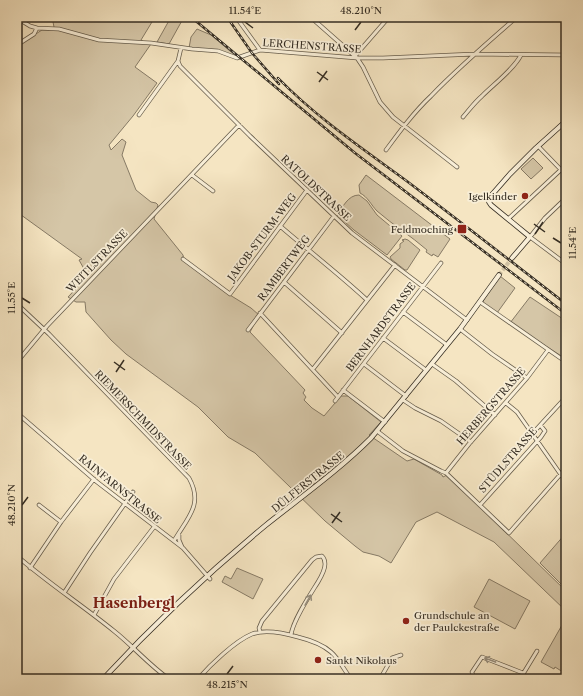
<svg xmlns="http://www.w3.org/2000/svg" width="583" height="696" font-family="'Libre Caslon Text',serif">
<style>
.green{fill:#d5c6a7;stroke:#867a65}
.lines{fill:none;stroke-linecap:round;stroke-linejoin:round}
.secondary-tunnel{stroke:#cfc0a2;stroke-width:4;stroke-dasharray:4 2;stroke-linecap:butt}
.minor-casing{stroke:#665c4b;stroke-width:4.5}
.secondary-casing{stroke:#362e23;stroke-width:5.5}
.minor{stroke:#f8eed7;stroke-width:3}
.secondary{stroke:#f8eed7;stroke-width:4}
.rail-casing{stroke:#362e23;stroke-width:2.5}
.rail{stroke:#f8eed7;stroke-width:1;stroke-dasharray:3;stroke-linecap:butt}
.oneway{stroke:#978e7d}
.ticks{fill:none;stroke:#362e23;stroke-width:1.5}
.poi-dot{fill:#8f2418;stroke:#f8eed7;stroke-width:1.5}
.labels{text-anchor:middle;dominant-baseline:central;stroke-width:3.5;stroke-linejoin:round;paint-order:stroke}
.street-label{font-size:10px;fill:#362e23;stroke:#f8eed7}
.poi-label{font-size:10px;fill:#362e23;stroke:#f8eed7;text-anchor:end}
.district-label{font-size:14px;font-weight:bold;fill:#7a1f14;stroke:#f8eed7}
.neatline{fill:none;stroke:#362e23;stroke-width:1.5}
.ticks-label{font-size:10px;text-anchor:middle;fill:#362e23}
</style>
<rect width="100%" height="100%" fill="#f5e5c2"/>
<filter id="stains"><feTurbulence type="fractalNoise" baseFrequency=".005" numOctaves="4"/><feColorMatrix values="0 0 0 0 .2 0 0 0 0 .09 0 0 0 0 .02 0 0 0 .5 -.17"/></filter>
<radialGradient id="worn" r=".72"><stop offset=".6" stop-color="#630" stop-opacity="0"/><stop offset="1" stop-color="#630" stop-opacity=".3"/></radialGradient>
<path class="green" d="M53,17H155L141,40L147,44H151L135,67L157,83L133,116L109,145L111,150L122,139L126,142L122,155L136,190L151,202L156,203L158,205L154,219L183,255L184,261L225,292L251,308L259,315L250,332L305,390L303,393L306,397L304,400L312,408L324,416L341,396H348L381,422L369,435L407,461L414,459L442,475L443,477L447,475L566,591V611L494,542L437,512L416,522L391,563L379,556L363,552L355,546L325,521L255,453L228,437L198,407L126,354L111,340L86,312L85,302H76L68,297L88,276L79,260L82,259L17,212V46L42,30H50L54,27L53,22L55,20Z
M171,17H184L169,44L157,42Z
M197,29L211,35L237,57L220,51L189,48L191,37Z
M533,158L543,168L531,179L521,169Z
M366,175L450,239L438,257L433,254L432,256L426,252L427,250C411,236 393,225 377,211C371,205 368,197 360,193L359,185Z
M359,195L367,201L377,215L402,236L387,255L354,230L337,215C343,207 348,195 359,195Z
M405,239L408,240L420,250L407,270H405L391,259L390,257L400,248V244L404,241L402,240Z
M500,276L515,288L497,313L484,304L483,301Z
M530,297L566,321V359L510,323Z
M566,533V589L540,563Z
M237,568L263,579L253,599L222,582L225,576L231,579Z
M489,579L530,601L515,629L474,607Z
M566,618V674L555,667L554,669L541,662Z"/>
<g class="lines">
<path class="secondary-tunnel" d="M499,275L512,258"/>
<defs>
<path id="minor" d="M236,17L260,50
M17,18L30,26L37,28L59,29L99,40L151,43L192,49L218,51L237,58L260,50L357,58H383L475,54L566,55
M315,21L357,58L363,67L380,102L393,117L457,167
M17,45L34,34L37,28
M181,48L178,61L180,66L250,136L352,233L467,320
M355,56L389,17
M139,115L178,61
M463,117C469,110 475,102 482,96C494,84 514,69 521,55
M538,146L566,175
M386,150C400,131 414,112 431,96C458,68 487,43 517,17
M192,175L213,191
M566,198L545,218L530,237L566,264
M508,219L566,165
M280,226C309,251 339,274 367,300
M183,259L230,294L307,190
M284,282L342,333
M480,302L566,362
M17,304L49,334L189,478C204,505 187,518 174,541
M403,312L447,345
M260,313L338,397
M460,329L492,354L527,378
M248,330L334,216
M383,338L426,370
M17,362L47,326L239,125
M364,364L406,396
M432,364L456,381L495,415
M313,369L395,265
M343,390L385,422
M403,400L415,408L441,421L471,442
M335,401L441,263
M506,403L517,412L566,482
M17,413L97,482L183,548L210,579
M377,431L403,451L441,471L446,473L509,533L566,468
M532,434L566,397
M446,473L469,444L527,378L548,350
M39,505L61,522
M480,505L541,437L545,431L541,426
M179,535V540L182,547
M17,556C48,583 82,605 114,631C133,646 149,665 169,679
M30,568L61,522L94,479
M64,593L90,553L133,492
M94,615L114,579L154,527
M260,632L259,628L262,621L312,560L316,557L322,556C324,558 325,561 325,564C325,570 321,577 318,582C310,595 293,620 291,635
M198,679C210,665 235,641 252,634C266,629 284,633 298,637C310,640 322,644 331,652C340,660 344,670 351,679
M380,679L392,658L401,655
M477,679L473,676L472,672L482,657L523,673
M520,679L537,651"/>
<path id="secondary" d="M512,258L530,237L491,205L489,202V198L510,174L536,148L566,121
M103,679C153,625 209,572 266,525C301,497 339,470 371,438L460,329L499,275"/>
</defs>
<use href="#minor" class="minor-casing"/>
<use href="#secondary" class="secondary-casing"/>
<use href="#minor" class="minor"/>
<use href="#secondary" class="secondary"/>
<defs>
<path id="rail" d="M191,17L355,153L566,314
M227,17L252,53L279,84
M278,78C317,118 363,149 408,182C461,222 513,263 566,304"/>
</defs>
<use href="#rail" class="rail-casing"/>
<use href="#rail" class="rail"/>
</g>
<defs><path id="oneway-shaft" d="M-6 0H5M1.5-3L5.5 0L1.5 3" fill="none" stroke-width="1.6" stroke-linecap="round" stroke-linejoin="round"/></defs>
<g class="oneway">
<use href="#oneway-shaft" transform="translate(308 600) rotate(-61)"/>
<use href="#oneway-shaft" transform="translate(490 660) rotate(-160)"/>
</g>
<path class="ticks" d="M245,22L253,28M355,30L361,22M317,72L328,80M319,82L327,71M534,224L545,232M535,234L543,222M553,238L561,243M22,298L30,303M114,362L125,370M116,372L124,360M22,505L28,497M331,514L342,522M332,523L340,512M227,674L233,666"/>
<g class="poi-dot">
<circle cx="525" cy="196" r="4"/>
<rect x="457" y="224" width="10" height="10" rx="2"/>
<circle cx="406" cy="621" r="4"/>
<circle cx="318" cy="660" r="4"/>
</g>
<g class="labels">
<g class="street-label">
<text transform="translate(312 46) rotate(4)">LERCHENSTRASSE</text>
<text transform="translate(316 188) rotate(43)">RATOLDSTRASSE</text>
<text transform="translate(262 237) rotate(-53)">JAKOB-STURM-WEG</text>
<text transform="translate(97 261) rotate(-46)">WEITLSTRASSE</text>
<text transform="translate(284 268) rotate(-53)">RAMBERTWEG</text>
<text transform="translate(381 327) rotate(-53)">BERNHARDSTRASSE</text>
<text transform="translate(491 406) rotate(-49)">HERBERGSTRASSE</text>
<text transform="translate(143 420) rotate(46)">RIEMERSCHMIDSTRASSE</text>
<text transform="translate(508 460) rotate(-49)">STÜDLSTRASSE</text>
<text transform="translate(308 482) rotate(-39)">DÜLFERSTRASSE</text>
<text transform="translate(120 489) rotate(39)">RAINFARNSTRASSE</text>
</g>
<g class="poi-label">
<text x="517" y="196">Igelkinder</text>
<text x="453" y="229">Feldmoching</text>
<text x="414" y="615" text-anchor="start">Grundschule an<tspan x="414" dy="12">der Paulckestraße</tspan></text>
<text x="326" y="660" text-anchor="start">Sankt Nikolaus</text>
</g>
<g class="district-label">
<text x="134" y="603">Hasenbergl</text>
</g>
</g>
<rect width="583" height="696" fill="none" stroke="#f5e5c2" stroke-width="44"/>
<rect x="22" y="22" width="539" height="652" class="neatline"/>
<g class="ticks-label">
<text x="245" y="14">11.54°E</text>
<text x="361" y="14">48.210°N</text>
<text transform="translate(572 243) rotate(-90)" y="4">11.54°E</text>
<text transform="translate(11 298) rotate(-90)" y="4">11.55°E</text>
<text transform="translate(11 505) rotate(-90)" y="4">48.210°N</text>
<text x="227" y="688">48.215°N</text>
</g>
<rect width="100%" height="100%" filter="url(#stains)"/>
<rect width="100%" height="100%" fill="url(#worn)"/>
</svg>
